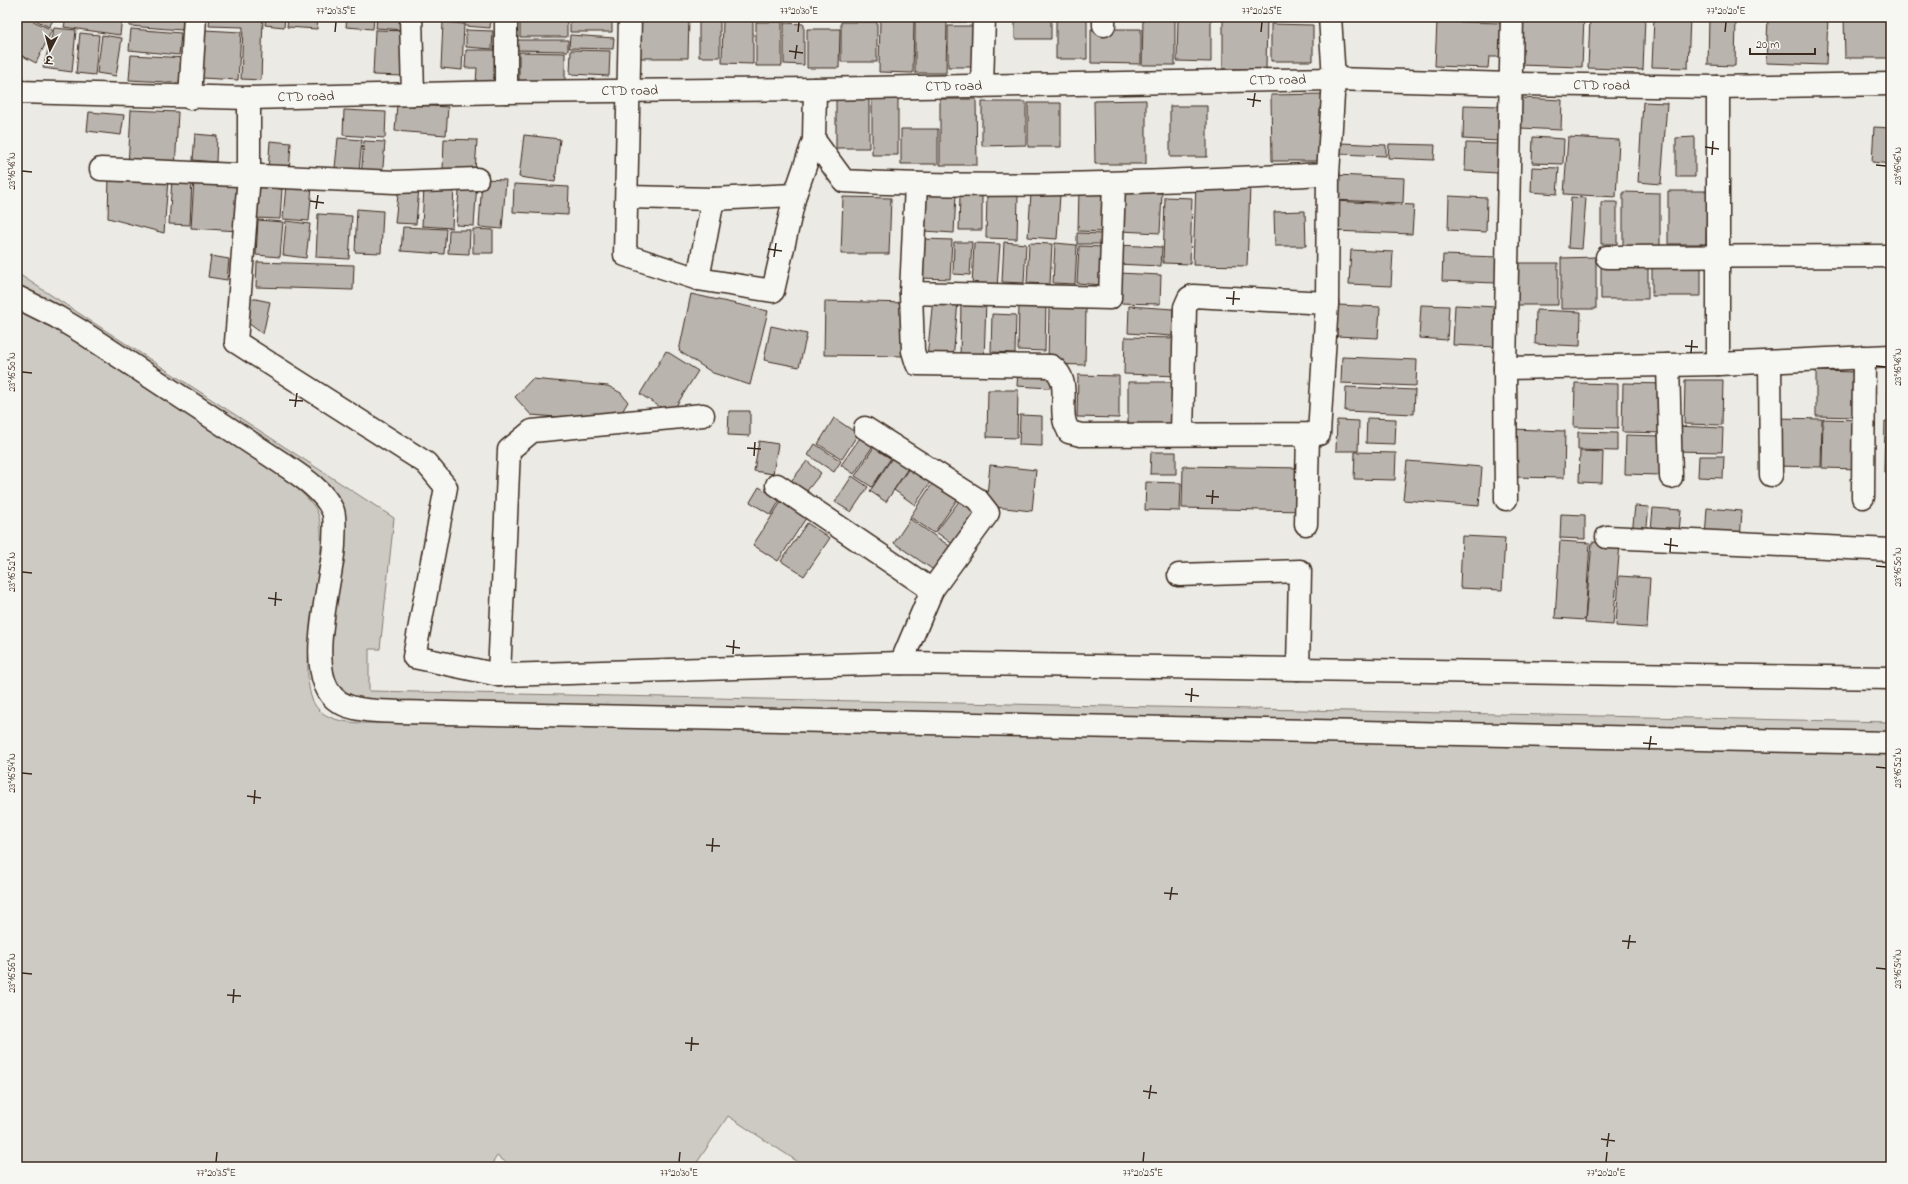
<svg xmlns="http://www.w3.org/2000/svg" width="1908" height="1184" font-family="'Indie Flower','Playpen Sans Deva',sans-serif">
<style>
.green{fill:#cdcac4;stroke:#847a71}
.building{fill:#bab4ae;stroke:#3b2a1e}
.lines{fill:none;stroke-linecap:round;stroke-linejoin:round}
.minor-casing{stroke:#3b2a1e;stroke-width:25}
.minor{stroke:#f6f6f2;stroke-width:22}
.ticks{fill:none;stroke:#3b2a1e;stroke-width:1.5}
.labels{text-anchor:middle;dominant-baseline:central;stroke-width:3.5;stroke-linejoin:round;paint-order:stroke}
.street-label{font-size:14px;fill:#3b2a1e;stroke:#f6f6f2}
.neatline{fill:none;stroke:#3b2a1e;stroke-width:1.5}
.ticks-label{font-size:10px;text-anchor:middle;fill:#3b2a1e}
</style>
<rect width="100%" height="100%" fill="#ebeae5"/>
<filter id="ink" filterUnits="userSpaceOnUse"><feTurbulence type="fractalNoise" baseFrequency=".025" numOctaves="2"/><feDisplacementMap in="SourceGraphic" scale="8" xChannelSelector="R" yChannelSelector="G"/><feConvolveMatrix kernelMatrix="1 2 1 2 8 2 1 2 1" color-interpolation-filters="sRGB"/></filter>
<g filter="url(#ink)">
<path class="green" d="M17,273L394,518L380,649H369V691L1891,722V735L376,702C335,695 333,680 329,642L345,528C345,506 340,499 325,483L17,289Z
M17,304L56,325L276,471C287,481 314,500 318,514C333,558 288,681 319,710C335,725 363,723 383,723L1891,753V1167H806L728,1116L694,1167H513L497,1156L490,1167H17Z"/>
<path class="building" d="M17,17H25L52,30L36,63L17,53Z
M30,17H55L49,27Z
M66,17H122L120,35L64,27Z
M129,17H183L182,30L129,26Z
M210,17H263L261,80L241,79L243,27L209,26Z
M266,17H285L284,27L265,25Z
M288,17H318L317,29L287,27Z
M347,17H374L373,29L346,27Z
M377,17H405L404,30L376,28Z
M433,17H463L462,22L433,19Z
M465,17H491L490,28L465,26Z
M520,17H567V37H520Z
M570,17H612V32H570Z
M638,17H689L688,58H638Z
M699,17H720V57H699Z
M723,17H753V64L722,63Z
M880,17L914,18L913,73L879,72Z
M920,17H947V19L920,18Z
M949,17H979V22H949Z
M1056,17H1087V59H1056Z
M1143,17H1175V65H1142Z
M1178,17H1211V62L1177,61Z
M1223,17H1267L1266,69H1223Z
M1520,17H1584L1582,67L1518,65Z
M1590,17H1645L1643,70L1588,68Z
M1654,17H1690L1688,68L1652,67Z
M1709,17H1736L1735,66L1708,65Z
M1768,17H1828L1826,65L1766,63Z
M1844,17H1891V58H1845Z
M1015,18H1051V39H1015Z
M915,21H947L946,73H915Z
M1437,21L1501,23L1500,57H1489L1488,68L1435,66Z
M443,22L464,24L462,70L441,68Z
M756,22H782V66H756Z
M841,22H877V62H841Z
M784,23L804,24V65L784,64Z
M1271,24L1313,25V61H1271Z
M948,26H976V67H948Z
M54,28L76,30L72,72L43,68Z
M131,29L181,33L179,55L129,50Z
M807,29H840L839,68H807Z
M1091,29H1141V64L1091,63Z
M205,30L241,32L238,80L202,78Z
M375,30L407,31L404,76L373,75Z
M466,30L493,31L492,49L466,47Z
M80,33L99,35L95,75L76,73Z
M102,35L122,38L116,76L97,73Z
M570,35L614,38L613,49L569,48Z
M516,40H568V51L516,50Z
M466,50H495L494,83H476L477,68H465Z
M571,50L610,51L609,76L570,74Z
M519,52L565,53V82L519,81Z
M131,55L187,58L185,83L129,80Z
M1323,94L1324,161H1272L1271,95Z
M836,98H869V148H836Z
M1521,98L1562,100L1561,130L1520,128Z
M872,99H898V155H872Z
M940,99H976L977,165H940Z
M1146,100V164H1095L1094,101Z
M982,102H1026V145L982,146Z
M1643,102L1667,103L1661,184L1638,182Z
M1028,103H1061V147H1028Z
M397,104L448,107L446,135L395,131Z
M1464,105L1500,106L1498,141L1463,139Z
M1170,106H1207V157H1170Z
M131,110L178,112L175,171L128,168Z
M344,110L386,112L385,138L343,135Z
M89,112L124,115L121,135L87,131Z
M1874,127L1891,128V164L1872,162Z
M901,129H938V164H901Z
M195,134L217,136L216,162L193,160Z
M524,135L560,139L555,182L519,177Z
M1533,137L1564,139L1563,164L1532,163Z
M1568,137L1619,140L1616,197L1564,194Z
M1695,137V177H1676V138Z
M338,138L362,140L359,171L335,168Z
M444,139L477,140L475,172L443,170Z
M270,141L291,143L289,173L268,171Z
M364,141L385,142L382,179L361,177Z
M1341,143L1386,145V156L1340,154Z
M1466,143L1499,144L1498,173L1465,171Z
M1389,144L1435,145L1434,160L1388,158Z
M1532,167L1559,168L1557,194L1531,192Z
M109,175L168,180L164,233L108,218Z
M1334,175L1404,178L1403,203L1333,200Z
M172,179L192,180L190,225L169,224Z
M482,179L506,180L502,229L479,227Z
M194,180L242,183L239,231L191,228Z
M460,181L477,182L474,226L456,225Z
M286,184L312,186L309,221L283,219Z
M514,184L569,187L568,215L513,212Z
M1196,184L1250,186L1247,266L1193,265Z
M399,185L419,187L416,224L395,223Z
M257,187L282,189L280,219L255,218Z
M424,187L454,188L452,228L422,226Z
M1079,189L1108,190L1107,232L1078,231Z
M1122,191L1162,193L1160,233L1120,231Z
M1668,191H1707L1706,244H1668Z
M927,192L956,194L954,233L924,231Z
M1623,192L1660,193V248H1623Z
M1031,193L1060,195L1057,239L1028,237Z
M960,194L982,195V230H959Z
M987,194L1018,195L1017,239L986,238Z
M1449,196L1487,198L1486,232L1448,230Z
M843,197L891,198L889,254H841Z
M1165,197L1192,198L1190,264L1163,263Z
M1571,197L1586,198L1582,249L1568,248Z
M1334,201L1414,205L1412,234L1333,231Z
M1601,202H1617V244H1601Z
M357,209L383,211L381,253L355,252Z
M1305,211L1306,246H1275L1274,212Z
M318,214L352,216L349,259L316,257Z
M258,220L283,222L280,257L256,255Z
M286,221L310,224L306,258L283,255Z
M403,227L446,229L444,254L401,251Z
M473,229L493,230V253H473Z
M449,230H470L469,254L448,253Z
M1077,233L1103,234L1102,244H1077Z
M923,239L952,240L950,279L921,278Z
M954,242H972L970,275L953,274Z
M1004,242L1026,244L1024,283L1002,282Z
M974,243L1000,244L997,288L972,287Z
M1029,243L1052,244L1050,284L1027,283Z
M1055,243L1077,245L1075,284L1053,283Z
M1117,245L1162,247L1161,266L1116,264Z
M1079,246L1105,247L1103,285L1077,283Z
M1351,250L1393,252L1391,286L1349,284Z
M1443,255L1498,257L1497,283L1442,281Z
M211,256L229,259L227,280L208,277Z
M1596,257V309H1561V258Z
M1601,261H1648V299H1601Z
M257,262L354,265L353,290L256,287Z
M1701,262V296H1652V263Z
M1514,263H1558V305H1514Z
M1118,273L1161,275L1160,304L1117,303Z
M691,294L768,311L750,385L713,373L679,351Z
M251,298L270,302L263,334L248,323Z
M933,298L958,301L953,360L927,358Z
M961,299L986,300L984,361L960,360Z
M825,301L909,303L908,356L824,355Z
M1019,303H1046L1045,351L1018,350Z
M1338,305L1380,307L1378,338L1336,336Z
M1421,305L1449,306L1447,340L1419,338Z
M1455,305L1497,307L1496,347L1453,345Z
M1049,306H1086L1085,365L1048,364Z
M1129,306L1173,309L1172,336L1128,333Z
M1536,310L1581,312L1580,346L1535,344Z
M992,314L1016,315L1015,353L991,352Z
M771,326L807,334L799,367L764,360Z
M1125,337L1178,338V376L1124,374Z
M666,351L698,371L671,414L640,394Z
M1342,357L1417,360L1416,386L1341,383Z
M1018,368L1052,370L1050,388L1017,386Z
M1888,369H1891V417H1888Z
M1816,371L1857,372L1856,417L1816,416Z
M1078,375L1119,376V418L1077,417Z
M532,379L608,386L621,393L628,402L620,415L595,420L531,415L515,397Z
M1685,380H1723L1722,425L1684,424Z
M1128,382H1178V425H1128Z
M1575,383L1618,384V428L1574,427Z
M1623,383L1667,384L1665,433L1622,432Z
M1346,387L1415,390L1414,414L1345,411Z
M988,390H1018L1017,438L987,437Z
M729,411H750V436L728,435Z
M1020,415L1042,416V446L1019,445Z
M834,418L858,434L842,459L818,444Z
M1367,418L1396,419L1395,444L1366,443Z
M1777,418L1822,419L1821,467L1776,466Z
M1823,419L1862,420L1860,469L1822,468Z
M1337,420L1359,421L1358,451H1336Z
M1885,421L1891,422V472H1884Z
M1674,426L1723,428L1722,452L1673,451Z
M1511,429L1565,431L1564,478L1510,477Z
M1578,432L1617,433V451L1578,450Z
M1626,435L1660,436V475L1625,474Z
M860,438L873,446L854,474L841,465Z
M759,441L778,444L773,474L754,471Z
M815,444L841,461L834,472L808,455Z
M874,447L891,458L872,487L855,476Z
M1580,451L1603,452L1602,483L1579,482Z
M1151,452H1176V474H1150Z
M1355,452L1396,453L1395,480L1354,479Z
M1699,456H1724L1723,478L1698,477Z
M892,458L908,468L886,502L870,491Z
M807,461L821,473L802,497L788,485Z
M1407,461L1482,467L1479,506L1403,500Z
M990,465L1036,470L1032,511L986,506Z
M1183,466L1302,468L1301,511L1182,508Z
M910,467L931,481L915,505L894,490Z
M852,476L868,487L851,512L835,502Z
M936,478L961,494L934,533L910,517Z
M1146,482L1181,483L1180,511L1145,510Z
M759,487L780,500L771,515L750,502Z
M963,496L984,512L958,548L936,532Z
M781,502L806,518L778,561L753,545Z
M1635,506L1649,507L1646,534L1632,533Z
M1653,508L1681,510L1679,532L1651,530Z
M1707,508L1742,511L1740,541L1705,538Z
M1561,514L1585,515V539L1560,538Z
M910,519L954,549L938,573L894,543Z
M807,523L830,538L804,576L781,561Z
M1462,536L1505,538L1502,590L1460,588Z
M1560,541L1590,543L1585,620L1555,618Z
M1592,542L1620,544L1613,625L1585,623Z
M1619,576L1650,578L1647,628L1616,626Z"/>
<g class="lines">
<defs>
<g id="minor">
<path d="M411,17L413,94"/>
<path d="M630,17L625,255L698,279L773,291L795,195L814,140L815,89"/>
<path d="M1104,25V17"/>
<path d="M982,86L984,17"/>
<path d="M1718,87V364"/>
<path id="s1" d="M17,92L249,98L506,92L815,89L1334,79L1511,84L1718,87L1891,84"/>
<path d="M506,92V17"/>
<path d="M190,98L195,17"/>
<path d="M249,98V175L236,342L426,463L446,487L414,657L499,675L901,663L1891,678"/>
<path d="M814,140L844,181C1005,190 1167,181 1328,174"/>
<path d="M101,169L395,182L477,179"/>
<path d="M916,184L911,293L913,351L917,364L1051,366C1072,380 1059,404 1065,423C1066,426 1068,429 1069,432L1081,435L1319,434L1327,303L1328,174L1334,79L1330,17"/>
<path d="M627,197L713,199L795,195"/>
<path d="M1607,257L1891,256"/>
<path d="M698,279L713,199"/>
<path d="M911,293L1110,298L1114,184"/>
<path d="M17,297L57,317L82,332L280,462C299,475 323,489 333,511C336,520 334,535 334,545C332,583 301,678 339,702C356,712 380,711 399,712L1891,743"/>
<path d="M1770,362L1771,475"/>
<path d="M1668,365L1671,477"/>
<path d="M1505,368L1718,364L1891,356"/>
<path d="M865,428L977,499L988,513L932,590L901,663"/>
<path d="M1182,434L1185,307L1189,298L1193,296L1327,303"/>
<path d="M777,485L932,590"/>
<path d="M1863,497L1864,357"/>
<path d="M1506,499L1505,368L1512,17"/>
<path d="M1306,524L1308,435"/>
<path d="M1607,537L1891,550"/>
<path d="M1179,575L1300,571L1298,669"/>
<path d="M499,675L509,450L532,431L703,415"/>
</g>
</defs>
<use href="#minor" class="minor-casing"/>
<use href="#minor" class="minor"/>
</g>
</g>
<path class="ticks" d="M335,32L336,22M798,32L799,22M1261,32L1262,22M1725,32L1726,22M789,51L803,53M795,59L797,45M1247,99L1261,101M1253,107L1255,93M1705,147L1719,149M1712,155L1713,141M1876,165L1886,166M22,171L32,172M310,201L324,203M316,209L318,195M768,249L782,251M774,257L776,243M1226,298L1240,299M1233,305L1234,291M1685,346L1698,347M1691,353L1692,340M1876,366L1886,367M22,372L32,373M289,400L303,401M295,407L297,393M747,448L761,449M754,456L755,442M1206,496L1219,497M1212,504L1213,490M1664,544L1678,546M1670,552L1671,538M1876,566L1886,567M22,572L32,573M268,598L282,600M275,606L276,592M726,646L740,648M733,654L734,640M1185,694L1199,696M1191,702L1192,688M1643,743L1657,744M1649,750L1651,736M1876,767L1886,768M22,773L32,774M247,796L261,798M254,804L255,790M706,845L720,846M712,852L713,838M1164,893L1178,894M1170,900L1172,887M1622,941L1636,942M1628,949L1630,935M1876,968L1886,969M22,973L32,974M227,995L241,996M233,1003L234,989M685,1043L699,1044M691,1051L692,1037M1143,1091L1157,1093M1149,1099L1151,1085M1601,1139L1615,1141M1607,1147L1609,1133M216,1162L217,1152M679,1162L680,1152M1143,1162L1144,1152M1606,1162L1607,1152"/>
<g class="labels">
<g class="street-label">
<text stroke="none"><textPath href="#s1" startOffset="1261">CTD road</textPath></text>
<text stroke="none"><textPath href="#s1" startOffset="1585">CTD road</textPath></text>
<text stroke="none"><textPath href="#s1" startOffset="937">CTD road</textPath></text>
<text stroke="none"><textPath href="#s1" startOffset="613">CTD road</textPath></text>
<text stroke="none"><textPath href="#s1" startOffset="289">CTD road</textPath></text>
</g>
</g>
<rect width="1908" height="1184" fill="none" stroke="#f6f6f2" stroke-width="44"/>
<g transform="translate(50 50) rotate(186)" stroke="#f6f6f2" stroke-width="3" paint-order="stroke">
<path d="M0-3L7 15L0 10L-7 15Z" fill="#3b2a1e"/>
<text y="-6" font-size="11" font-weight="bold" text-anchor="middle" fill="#3b2a1e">उ</text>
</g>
<path d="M1750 48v6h65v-6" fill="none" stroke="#3b2a1e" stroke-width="2"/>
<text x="1756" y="48" font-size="12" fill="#3b2a1e" stroke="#f6f6f2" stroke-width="3" paint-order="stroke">20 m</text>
<rect x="22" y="22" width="1864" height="1140" class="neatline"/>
<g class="ticks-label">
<text x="336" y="14">77°20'35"E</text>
<text x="799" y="14">77°20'30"E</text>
<text x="1262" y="14">77°20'25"E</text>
<text x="1726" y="14">77°20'20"E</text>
<text transform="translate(1897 166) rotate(-90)" y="4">23°16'46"N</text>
<text transform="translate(11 171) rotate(-90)" y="4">23°16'48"N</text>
<text transform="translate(1897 367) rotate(-90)" y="4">23°16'48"N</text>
<text transform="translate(11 372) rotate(-90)" y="4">23°16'50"N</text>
<text transform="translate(1897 567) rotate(-90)" y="4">23°16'50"N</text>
<text transform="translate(11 572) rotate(-90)" y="4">23°16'52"N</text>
<text transform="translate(1897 768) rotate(-90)" y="4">23°16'52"N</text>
<text transform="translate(11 773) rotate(-90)" y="4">23°16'54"N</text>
<text transform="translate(1897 969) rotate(-90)" y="4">23°16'54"N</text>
<text transform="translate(11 973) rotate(-90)" y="4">23°16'56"N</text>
<text x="216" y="1176">77°20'35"E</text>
<text x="679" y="1176">77°20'30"E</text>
<text x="1143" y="1176">77°20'25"E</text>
<text x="1606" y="1176">77°20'20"E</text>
</g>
</svg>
